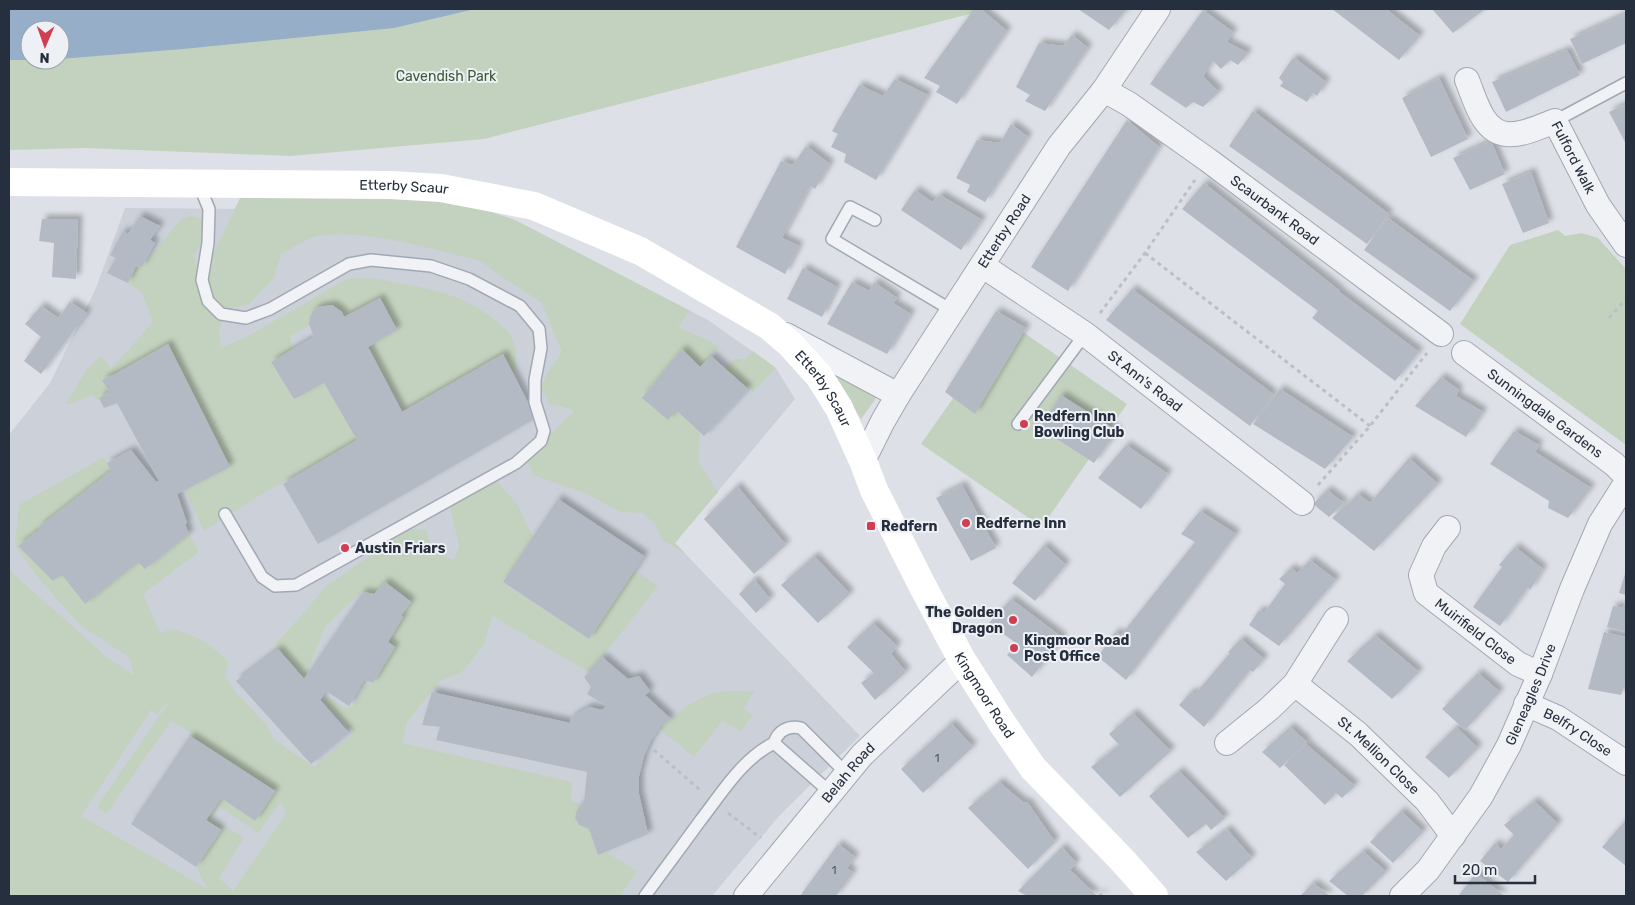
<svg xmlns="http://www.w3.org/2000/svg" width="1635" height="905" font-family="Rubik,sans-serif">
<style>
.built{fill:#cbd0d9}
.green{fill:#c3d2be;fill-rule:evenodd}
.water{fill:#97aec9}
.building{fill:#b4bac4;filter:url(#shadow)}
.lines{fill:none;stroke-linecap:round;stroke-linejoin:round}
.lane-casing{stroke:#a2a8b1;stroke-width:14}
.street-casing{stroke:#a2a8b1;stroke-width:26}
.path{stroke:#bbbfc6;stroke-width:3;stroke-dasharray:4 4;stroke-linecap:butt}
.lane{stroke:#f0f2f6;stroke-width:11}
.street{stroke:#f0f2f6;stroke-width:24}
.secondary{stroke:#fff;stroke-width:28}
.poi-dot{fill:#d13e52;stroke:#edf0f5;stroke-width:2}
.labels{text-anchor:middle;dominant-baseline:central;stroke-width:4;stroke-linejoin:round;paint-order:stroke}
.number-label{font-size:11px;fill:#4a5260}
.park-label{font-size:14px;fill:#3a5a33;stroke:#edf0f5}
.street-label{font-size:14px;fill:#262f3e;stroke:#edf0f5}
.poi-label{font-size:14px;font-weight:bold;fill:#262f3e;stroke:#edf0f5;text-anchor:start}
</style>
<defs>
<filter id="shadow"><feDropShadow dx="4.5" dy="-4.5" stdDeviation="2.5" flood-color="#0004"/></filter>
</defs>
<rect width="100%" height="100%" fill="#dde1e7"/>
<path class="built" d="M125,208L413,210L515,220L708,320L776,368L795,399L675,543L860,736L779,816L712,896H9V435L50,383L96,288Z"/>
<path class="green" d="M441,9H989L484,139L291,156L85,148L9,150V57L30,56V60H60V55Z
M443,195L515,220L690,311L678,327L720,346L700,367L682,350L642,398L668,419L676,410L700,432L698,461L718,492L675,543L686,554L661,539L656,525L643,513L621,512L585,493L533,475L524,451L554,431L574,411L564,407L549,404L541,386L548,372L562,352L542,303L492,270L481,261C434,250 365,228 319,236C306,238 293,248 281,254L274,278L249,304L228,309L219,330L221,348L246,337L347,279C367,276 378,279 397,283C434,289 466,296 496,321C501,325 507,329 510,334C518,347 517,362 514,375L503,354L403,411L368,347L397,330L380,298L345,318C333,299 311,301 310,325L290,336L293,349L271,362L294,399L324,383L357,440L257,497L204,531L185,490L230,467L168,345L103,380L109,392L97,400L92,395L70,404L66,403L87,369L101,356L111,369L153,322L142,293L128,283L136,266L142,267L180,220L191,216L202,219L205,228L206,240L193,255L204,281L209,276L212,257L240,198Z
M1558,230L1565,236L1582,233L1598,238L1626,269V445L1460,324L1510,245Z
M1007,321L1127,404L1042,527L921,444Z
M753,351L776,368L753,392L724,368L735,359H746Z
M829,370L879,394L861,419Z
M104,457L111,471L19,546L54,581L62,575L138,562L146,569L189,534L199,552L143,594L160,633L173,629L203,640L228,661L225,676L234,690L268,727L272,738L314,767L354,733L323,701L327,696L346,709L353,706L365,685L378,682L371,683L394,648L388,642L403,618L401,616L411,601L385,582L374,594L363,592V590L325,627L305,678L278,649L273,653L278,641L303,614L325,587L371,555L386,539L410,529L426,530L430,542L426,549L454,560L459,546L447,493L487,471L517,504L533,537L503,583L589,639L634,570L658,586L602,657L589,672L492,616L484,645L461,673L440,681L407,722L402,743L572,782L571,801L582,805L576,814V821L582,827L589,829L598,855L606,852L637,871L620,896H9V570L108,658L134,675L129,657L80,625L41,581L15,546L19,505ZM169,700L167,705L97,806L106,814L171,721L192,733L190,736L275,791L255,821L221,798L206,820L222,829L196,867L208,889L81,816L151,710L157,714ZM281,801L286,814L233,891L219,878L244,837L212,820L219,806L258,833Z
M755,691L743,709L753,715L741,731L722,721L694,757L662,731L660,727C674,716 691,701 709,695C723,689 740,692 755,691Z"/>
<path class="water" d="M9,9H475L394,28L183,49L60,59V30H30V60H9Z"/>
<path class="building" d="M974,9H981L1007,31L957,104L936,92L940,86L924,78Z
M1078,9H1127L1109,30Z
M1332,9H1386L1420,36L1399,60Z
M1432,9H1485L1453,33Z
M1203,10L1233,32L1227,42L1248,53L1238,65L1230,60L1221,69L1213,61L1203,76L1219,92L1203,107L1193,102L1186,108L1150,84Z
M1626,14V43L1582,64L1570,39Z
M1072,35L1088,48L1045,111L1025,101L1030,95L1016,87L1039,43L1063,46Z
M1567,50L1580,75L1506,112L1492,82Z
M1292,59H1296L1326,82L1317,96L1313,93L1307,102L1280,86L1283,82L1279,78Z
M1439,78L1468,139L1431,157L1402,98Z
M895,79L928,95L876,180L844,162L846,154L831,147L838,134L832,131L859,85L883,96Z
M1626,104V144L1609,112Z
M1253,111L1389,214L1367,244L1229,146Z
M1127,120L1159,147L1068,291L1031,267Z
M1011,124L1028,137L985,202L967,192L970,185L956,178L977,140L1000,143Z
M1491,141L1505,174L1470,190L1453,158Z
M806,146L830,164L815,189L810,186L782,238L799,246L785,274L736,247L781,161L793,165Z
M1531,172L1549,223L1523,233L1502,184Z
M1204,183L1340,291H1338L1419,352L1395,381L1312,318L1318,311L1182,209Z
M915,190L932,202L940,195L982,220L961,250L901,210Z
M140,216L160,226L150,240L155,243L142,267L136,266L128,283L107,273L116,258L110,255L123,231L128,234Z
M1388,218L1474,281L1450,311L1364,250Z
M42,219H78L76,279L52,277L54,243L39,241Z
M803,268L837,287L822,317L787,299Z
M852,282L869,291L874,282L897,298L893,303L911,314L887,354L827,324Z
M1132,289L1273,394L1250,426L1106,320Z
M380,298L397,330L368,347L402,412L503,354L536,418L318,544L283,484L357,440L324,383L294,399L271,362L314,337L309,324L310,317L313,311L319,307L332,305L342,312L344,317Z
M70,302L87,313L41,374L24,361L41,337L25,324L41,306L58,318Z
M996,311L1026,328L975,414L945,392Z
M168,344L230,467L177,494L187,523L185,524L189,534L145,569L138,562L85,604L62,575L53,581L18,546L40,529L39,527L111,471L107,463L131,450L156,482L159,481L117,403L104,408L99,398L109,392L102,380L117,373Z
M682,349L700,367L711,356L748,389L704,436L676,410L668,420L642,398Z
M1441,377L1459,390L1456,396L1483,412L1466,437L1415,406Z
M1280,389L1353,437L1325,469L1253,424Z
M1061,395L1117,431L1094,463L1040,428Z
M1514,431L1539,445L1535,452L1591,488L1568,518L1548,508L1549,501L1490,464Z
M1126,445L1168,474L1141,509L1098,478Z
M1409,458L1438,484L1374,551L1332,518L1358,494L1370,503Z
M962,485L996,548L971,561L936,498Z
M737,486L786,545L754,574L704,519Z
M1327,490L1344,503L1329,517L1313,504Z
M558,499L644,556L589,639L503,582Z
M1200,511L1236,534L1126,680L1098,657L1115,632L1121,635L1195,542L1181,534Z
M1044,545L1066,565L1035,601L1012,583Z
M1515,547L1543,569L1530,590L1528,587L1500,626L1473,607L1502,567L1499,565Z
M814,556L850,594L818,623L781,585Z
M1310,560L1336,580L1279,646L1249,625L1259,610L1264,613L1285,584L1279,579L1291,568L1297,573Z
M1626,571V595L1619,593Z
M754,579L770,599L756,613L739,594Z
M385,582L411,602L401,616L403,617L388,642L395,647L373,683L364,680L349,706L326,691L320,700L349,733L311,764L236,681L278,649L304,679L363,592L374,594Z
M1011,599L1063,638L1032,677L1007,655L1017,644L989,623Z
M1626,599V632L1607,627L1613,606L1623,608Z
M873,623L897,646L891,654L906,672L875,700L861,683L874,673L847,647Z
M1604,632L1626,637V681L1621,695L1588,689Z
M1375,635L1419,672L1392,699L1347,661Z
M1241,639L1264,659L1253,672L1250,670L1204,727L1179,705L1191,692L1195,694L1230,653L1228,652Z
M602,657L628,679L639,676L650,691L645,695L671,719L660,727L651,740L644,756L639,776V794L648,834L598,855L589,829L579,825L575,818L577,810L584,802L587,772L436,740L440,727L422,725L432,692L570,723L571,718L589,707L602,710L606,706L587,694L591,687L584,677Z
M1478,673L1500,692L1465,730L1442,709Z
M1133,713L1171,751L1120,797L1091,767L1119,745L1109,734Z
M951,723L973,747L923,793L901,769Z
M1290,727L1307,742L1280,768L1262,752Z
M1456,727L1478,748L1449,778L1425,757Z
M190,736L275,791L255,821L221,798L206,820L221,830L196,867L131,824Z
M1306,744L1355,786L1342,798L1336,793L1325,805L1284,765Z
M1179,771L1225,818L1211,830L1206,824L1188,838L1149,796Z
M999,782L1024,803L1027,802L1055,842L1028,869L968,808Z
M1534,801L1558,824L1508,882L1480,861L1495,843L1501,849L1514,835L1504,825Z
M1401,811L1423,832L1393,863L1370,842Z
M1626,820V866L1602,847Z
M1227,829L1252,858L1226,881L1196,852Z
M838,844L855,857L847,868L853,873L836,896H800Z
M1062,847L1076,863L1070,870L1097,896L1101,893L1104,896H1027L1018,891Z
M1363,851L1386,872L1362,896H1348L1329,881Z
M1476,873L1503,895L1502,896H1458Z
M1313,883L1330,896H1300Z"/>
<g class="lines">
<defs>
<path id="lane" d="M1555,121L1626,83
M199,185L209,209L208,243L202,280L208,301L221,314L246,318L270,309L349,264L371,260L431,266L469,279L520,306L539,329L541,348L535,380V402L544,431L541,441L516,463L296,585L275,586L262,577L225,514
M875,220L850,207L832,239L953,311
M1018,424L1085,334
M831,793L774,743C778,731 788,725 801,728L847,774
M645,896C663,871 682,846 700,821C722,793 741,760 774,743"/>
<g id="street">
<path id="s1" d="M1467,80C1475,99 1482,131 1506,134C1522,136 1541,126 1555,121L1598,205L1626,245"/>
<path id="s2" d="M1104,90L1129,104L1208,160L1441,334"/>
<path id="s3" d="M983,266L1085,334L1302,503"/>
<path d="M786,335L898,395"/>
<path id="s4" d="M1464,353L1614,464L1625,475"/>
<path id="s5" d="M863,461L883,421L898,395L1059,146L1104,90L1158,9"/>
<path id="s6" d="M1448,528L1434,546L1421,575L1426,593L1518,664L1540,674"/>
<path id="s7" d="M1295,684L1358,734L1427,801L1453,836"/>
<path id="s8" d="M1526,704L1558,718L1626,763"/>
<path d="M1227,743L1269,709L1295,684L1336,619"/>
<path id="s9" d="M746,896L862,755L962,660"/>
<path id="s10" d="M1402,896L1428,870L1481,796L1509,745L1540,674L1572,589L1600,524L1626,483V474"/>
</g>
</defs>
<use href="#lane" class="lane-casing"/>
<use href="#street" class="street-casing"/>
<path class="path" d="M1145,253L1370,426
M1100,313L1145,253L1195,180
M1609,318L1626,299
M1318,485L1370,426L1427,353
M654,750L700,790
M728,813L761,838"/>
<use href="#lane" class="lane"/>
<use href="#street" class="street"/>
<path class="secondary" id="s11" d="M9,182L390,185L441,188L534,206L640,251L769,326L791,345L819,376L839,408L863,461L874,490L922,585L962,660L1002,723L1033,768L1124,862L1154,896"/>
</g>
<g class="poi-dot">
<circle cx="1024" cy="424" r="5"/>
<circle cx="966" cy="523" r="5"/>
<rect x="866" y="521" width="10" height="10" rx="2.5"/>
<circle cx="345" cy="548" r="5"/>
<circle cx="1013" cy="620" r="5"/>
<circle cx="1014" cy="648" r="5"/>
</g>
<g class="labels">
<g class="number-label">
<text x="937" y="758">1</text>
<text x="834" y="870">1</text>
</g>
<g class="park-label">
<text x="446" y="76">Cavendish Park</text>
</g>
<g class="street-label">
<text stroke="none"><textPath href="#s1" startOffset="162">Fulford Walk</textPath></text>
<text stroke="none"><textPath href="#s11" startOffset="395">Etterby Scaur</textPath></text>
<text stroke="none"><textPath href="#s2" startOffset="209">Scaurbank Road</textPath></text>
<text stroke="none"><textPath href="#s5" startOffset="270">Etterby Road</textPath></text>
<text stroke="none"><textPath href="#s3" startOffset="199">St Ann's Road</textPath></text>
<text stroke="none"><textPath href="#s11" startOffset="875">Etterby Scaur</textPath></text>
<text stroke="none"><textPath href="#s4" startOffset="101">Sunningdale Gardens</textPath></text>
<text stroke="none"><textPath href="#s6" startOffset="136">Muirifield Close</textPath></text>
<text stroke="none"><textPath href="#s10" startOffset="241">Gleneagles Drive</textPath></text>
<text stroke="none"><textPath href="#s11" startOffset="1222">Kingmoor Road</textPath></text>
<text stroke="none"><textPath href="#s8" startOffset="59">Belfry Close</textPath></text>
<text stroke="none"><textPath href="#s7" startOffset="110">St. Mellion Close</textPath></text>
<text stroke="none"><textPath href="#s9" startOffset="160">Belah Road</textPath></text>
</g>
<g class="poi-label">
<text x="1034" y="416">Redfern Inn<tspan x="1034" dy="16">Bowling Club</tspan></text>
<text x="976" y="523">Redferne Inn</text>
<text x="881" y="526">Redfern</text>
<text x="355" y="548">Austin Friars</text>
<text x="1003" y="612" text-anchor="end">The Golden<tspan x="1003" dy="16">Dragon</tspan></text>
<text x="1024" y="640">Kingmoor Road<tspan x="1024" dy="16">Post Office</tspan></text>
</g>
</g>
<rect width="1635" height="905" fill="none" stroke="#262f3e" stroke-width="20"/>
<g transform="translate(45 45) rotate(182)"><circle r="24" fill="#edf0f5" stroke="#9da3ac"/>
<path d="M0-4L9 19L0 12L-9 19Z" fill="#d13e52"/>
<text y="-8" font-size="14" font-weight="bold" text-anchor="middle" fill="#262f3e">N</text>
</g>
<path d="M1455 875v8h80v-8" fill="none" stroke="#262f3e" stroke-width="2.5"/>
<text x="1462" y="875" font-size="15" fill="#262f3e" stroke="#edf0f5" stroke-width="4" paint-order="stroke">20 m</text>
</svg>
